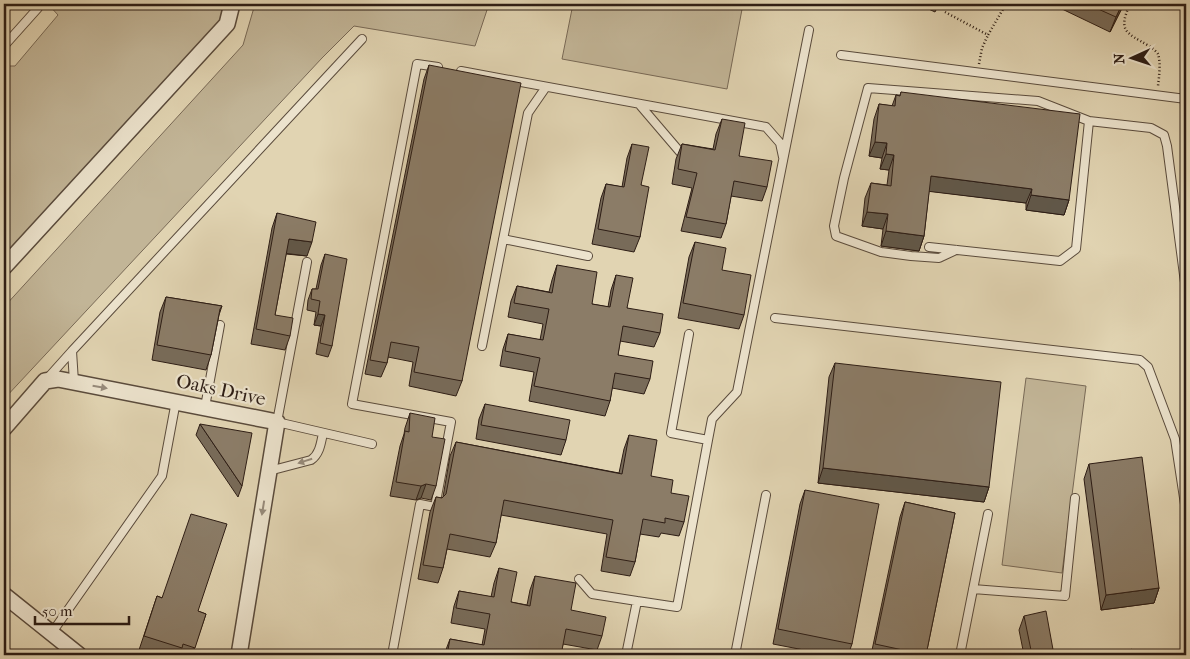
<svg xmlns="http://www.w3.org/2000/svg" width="1190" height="659" font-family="'IM FELL French Canon',serif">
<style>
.green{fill:#c2b597;stroke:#786956}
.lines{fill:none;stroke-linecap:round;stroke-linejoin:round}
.service-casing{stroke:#5a4b3c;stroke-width:10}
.minor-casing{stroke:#5a4b3c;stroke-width:18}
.path{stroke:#2d1d15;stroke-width:2.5;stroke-dasharray:1 2.5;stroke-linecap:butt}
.service{stroke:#ece3cd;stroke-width:8}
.minor{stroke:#ece3cd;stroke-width:15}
.wall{fill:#786b59;stroke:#2d1d15}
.shaded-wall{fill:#615748;stroke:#2d1d15}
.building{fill:#8b7c67;stroke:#2d1d15}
.oneway{fill:#968a7a}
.labels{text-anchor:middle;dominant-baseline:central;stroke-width:4.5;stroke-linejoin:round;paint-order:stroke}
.street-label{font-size:19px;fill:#2d1d15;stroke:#ece3cd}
</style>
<rect width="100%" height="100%" fill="#e1d4b2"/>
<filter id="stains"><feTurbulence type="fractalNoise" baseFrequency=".004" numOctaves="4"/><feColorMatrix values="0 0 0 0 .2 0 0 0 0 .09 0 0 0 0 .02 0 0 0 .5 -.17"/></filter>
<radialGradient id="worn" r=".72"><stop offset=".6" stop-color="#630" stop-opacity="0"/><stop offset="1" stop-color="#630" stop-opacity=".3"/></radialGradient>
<path class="green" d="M48,4H223L222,19L4,255V66H15L58,15Z
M255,4H489L475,46L354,26L322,58L4,399V307L243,45Z
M573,4H743L727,89L562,59Z
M1026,378L1086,386L1062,573L1002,565Z"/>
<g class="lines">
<defs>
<path id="service" d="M4,46L38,8
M841,55L1186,99
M461,71L766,127L780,143L783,157
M639,104L680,152
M503,239L588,256
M929,247L1060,261L1076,249L1089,121
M956,250L939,258L911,256L881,252L836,236L834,226L844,178L868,88L1038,101L1089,121L1151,128L1164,135L1167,146L1186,290
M307,262L277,422L372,444
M775,318L1140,360L1148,367L1175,439L1186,511
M689,334L671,433L708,440L712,419L737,392L809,30
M482,346L528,113L546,87
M72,351L362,39
M46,380L72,351L74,382
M205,407L220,325
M269,471L311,460C320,454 321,442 323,433
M579,579L592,594L637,601
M973,589L1065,596L1075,498
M51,634L162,476L176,401
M392,655L420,504L435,507L451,422L352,404L417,64L438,67
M626,655L637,601L677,607L708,440
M735,655L766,495
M960,655L988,514"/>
<path id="minor" d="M4,267L227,24L232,4
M4,428L45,381L58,379L277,422L239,655
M4,595L79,655"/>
</defs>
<use href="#service" class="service-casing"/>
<use href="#minor" class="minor-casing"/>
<path class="path" d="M1130,4C1118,31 1125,32 1149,46C1152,48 1156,51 1158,54C1161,63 1159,77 1158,86
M945,12L988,35L1006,4
M979,64L982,48L988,35"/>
<use href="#service" class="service"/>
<use href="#minor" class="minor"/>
</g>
<path class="wall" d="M918,4H939L935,12Z
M1064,4H1124L1110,32L1062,9Z
M429,65L462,381L456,396L409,386L413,362L388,357L387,363L381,377L365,374L424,79Z
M901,92L1069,200L1064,215L1026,210V203L929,191L924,236L919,251L881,246L883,229L862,226L865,198L871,183L887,185L889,170L880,169L882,158L869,156L874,119L879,104L892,106L896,95L900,96Z
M722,119L739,156L767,187L762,201L731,196L726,224L721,238L681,231L692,188L672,184L676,159L682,144L713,149L716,134Z
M632,144L641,185L640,237L634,252L592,244L601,198L606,184L622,187L627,158Z
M277,213L307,256L286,254L275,315L290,336L285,350L251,344L272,228Z
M695,242L744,315L739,329L678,318L689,257Z
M325,254L332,346L328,357L316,354L321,326L314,325L316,312L307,310L308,300L312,289H316L321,265Z
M557,265L592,304L608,307L611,290L616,275L627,308L660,333L654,347L620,341L618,355L650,379L644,394L612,388L610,401L605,416L529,401L534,372L500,366L503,349L508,334L540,340L543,324L508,317L511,301L517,286L549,292L552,280Z
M166,297L222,306L219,315L211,355L206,370L152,360L160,312Z
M835,363L989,487L984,502L818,483L829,377Z
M485,404L566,440L561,455L476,439L479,419Z
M410,413L432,437L436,486L431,500L421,498L416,500L390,496L400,446L404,434L405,428Z
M200,424L242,486L238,497L196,435Z
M629,435L651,476L671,493L684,522L679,536L661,533L659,537L640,534L635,562L630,576L601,571L607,534L501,515L496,543L490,557L447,549L443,568L438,583L418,579L430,512L436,497L442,498L443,497L450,456L456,442L619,473L624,449Z
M1089,464L1159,588L1154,603L1101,610L1084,479Z
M805,490L852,644L848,655H830L773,644L800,504Z
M905,502L955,513L926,655H871L900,517Z
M499,568L511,602L527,605L530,590L535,576L571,610L602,636L597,650L563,644L561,655H444L450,639L482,645L485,629L451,623L454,606L459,591L491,597L494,583Z
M157,596L206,614L192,655H153L139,650Z
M1024,616L1054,655H1024L1019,630Z"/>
<path class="shaded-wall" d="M1122,4H1124L1110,32L1116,17Z
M875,142L887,143L882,158L869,156Z
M886,154L894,155L889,170L880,169Z
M931,176L1032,189L1026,203L926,191Z
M1031,195L1069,200L1064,215L1026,210Z
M867,212L888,214L883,229L862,226Z
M886,231L924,236L919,251L881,246Z
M289,239L312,242L307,256L283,253Z
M318,314L325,315L321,326L314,325Z
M823,468L989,487L984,502L818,483Z
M426,484L421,498L416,500L421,486Z
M1159,588L1154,603L1101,610L1106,595Z"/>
<path class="building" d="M1087,4H1122L1116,17Z
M429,65L521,83L462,381L414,372L419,347L391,342L387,363L370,360Z
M901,92L1080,114L1069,200L1031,195L1032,189L931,176L924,236L886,231L888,214L867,212L871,183L891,186L894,155L886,154L887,143L875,142L879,104L895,106L896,95L900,96Z
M722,119L745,123L739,156L772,161L767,187L734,181L726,224L686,217L697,173L678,169L682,144L715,150Z
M632,144L649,147L641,185L649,187L640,237L598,229L606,184L624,187Z
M277,213L316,222L312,242L289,239L275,315L293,318L290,336L256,329Z
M695,242L726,248L722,270L751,275L744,315L683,303Z
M325,254L347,259L332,346L320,343L325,315L318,314L320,301L311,299L312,289H318Z
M557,265L597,272L592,304L610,307L616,275L633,278L627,308L663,314L660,333L623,326L618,355L653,361L650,379L615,373L610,401L534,386L540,358L505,351L508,334L543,340L549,309L514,303L517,286L552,293Z
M166,297L222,306L220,309L211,355L157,345Z
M835,363L1001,382L989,487L823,468Z
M485,404L570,420L566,440L481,425Z
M410,413L435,418L432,437L445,439L436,486L426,484L421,486L396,482L405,431L409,432Z
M200,424L252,433L242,486Z
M629,435L657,440L651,476L673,480L671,493L689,496L684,522L665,518V523L643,519L635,562L606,557L613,520L504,500L496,543L450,534L443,568L423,565L436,497L442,498L446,494L456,442L622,474Z
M1142,457L1159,588L1106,595L1089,464Z
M805,490L879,504L852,644L778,629Z
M905,502L955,513L926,655L875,644Z
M191,514L227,524L198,611L206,614L195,648L183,644L182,648L144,636L157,596L162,598Z
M499,568L517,572L511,602L530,606L535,576L576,583L571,610L606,617L602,636L566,629L561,655H447L450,639L484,645L490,614L456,608L459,591L494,597Z
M1046,611L1054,655H1032L1024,616Z
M1132,649L1136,655H1123Z"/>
<defs><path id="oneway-solid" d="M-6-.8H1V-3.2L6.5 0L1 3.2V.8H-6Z" transform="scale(1.25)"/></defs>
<g class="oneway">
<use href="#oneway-solid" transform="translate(100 387) rotate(10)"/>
<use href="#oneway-solid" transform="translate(305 461) rotate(163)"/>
<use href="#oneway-solid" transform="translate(263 508) rotate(99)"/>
</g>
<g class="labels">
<g class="street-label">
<text transform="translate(221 390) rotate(12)">Oaks Drive</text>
</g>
</g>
<rect width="1190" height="659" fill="none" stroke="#e1d4b2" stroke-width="20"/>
<rect x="5" y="5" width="1180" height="649" fill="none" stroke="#2d1d15" stroke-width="2.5"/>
<rect x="10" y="10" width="1170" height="639" fill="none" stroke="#2d1d15"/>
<g transform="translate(1132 58) rotate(267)" stroke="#ece3cd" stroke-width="4" paint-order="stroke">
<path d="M0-4L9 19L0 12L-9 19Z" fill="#2d1d15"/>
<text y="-8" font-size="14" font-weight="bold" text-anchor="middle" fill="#2d1d15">N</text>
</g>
<path d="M35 616v8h94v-8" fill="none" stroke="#2d1d15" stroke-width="2.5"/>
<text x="42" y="616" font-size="15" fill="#2d1d15" stroke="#ece3cd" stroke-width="4" paint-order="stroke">50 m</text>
<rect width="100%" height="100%" filter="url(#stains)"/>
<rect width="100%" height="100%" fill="url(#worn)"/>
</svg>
